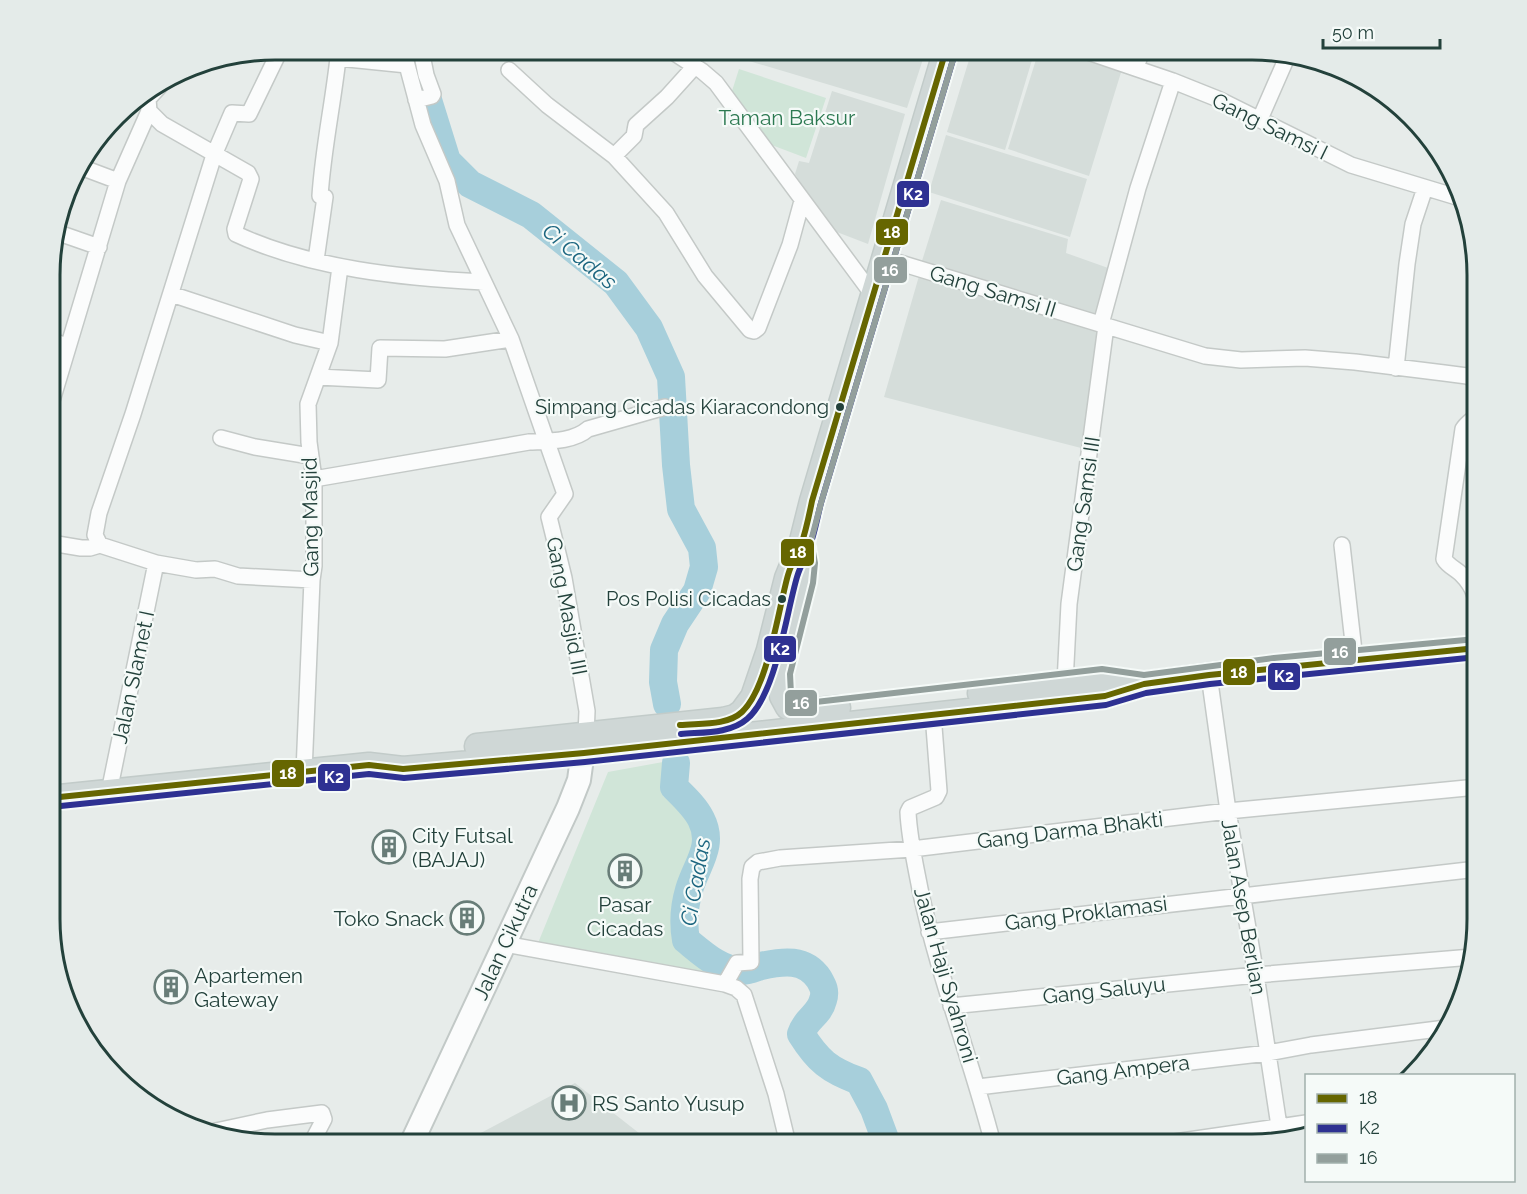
<svg xmlns="http://www.w3.org/2000/svg" width="1527" height="1194" font-family="Raleway,sans-serif">
<style>
.built{fill:#d5ddda}
.green{fill:#d0e5d8}
.lines{fill:none;stroke-linecap:round;stroke-linejoin:round}
.river{stroke:#a7cfdb;stroke-width:28}
.minor-casing{stroke:#c4c9c7;stroke-width:18}
.secondary-casing{stroke:#c2c9c7;stroke-width:26}
.primary-casing{stroke:#c2cbc9;stroke-width:27}
.minor{stroke:#fbfcfc;stroke-width:15}
.secondary{stroke:#fbfcfc;stroke-width:22}
.primary{stroke:#cfd7d6;stroke-width:24}
.bus-1-casing{stroke:#f5faf8;stroke-width:10}
.bus-2-casing{stroke:#f5faf8;stroke-width:10}
.bus-3-casing{stroke:#f5faf8;stroke-width:10}
.bus-1{stroke:#660;stroke-width:6}
.bus-2{stroke:#2e3192;stroke-width:6}
.bus-3{stroke:#939f9c;stroke-width:6}
.bus-dot{fill:#23413b;stroke:#f5faf8;stroke-width:2}
.labels{text-anchor:middle;dominant-baseline:central;stroke-width:4.5;stroke-linejoin:round;paint-order:stroke}
.bus-label{font-size:20px;fill:#23413b;stroke:#f5faf8;text-anchor:end}
.park-label{font-size:21px;fill:#2c7951;stroke:#f5faf8}
.street-label{font-size:21px;fill:#23413b;stroke:#f5faf8}
.poi-label{font-size:21px;fill:#23413b;stroke:#f5faf8;text-anchor:start}
.water-label{font-size:22px;font-style:italic;fill:#1b657f;stroke:#f5faf8}
.rim{fill:none;stroke:#23413b;stroke-width:3}
.line-badge{stroke:#f5faf8;stroke-width:2}
.badge-label{font-size:16px;text-anchor:middle;font-weight:bold;fill:#fff}
</style>
<rect width="100%" height="100%" fill="#e7ecea"/>
<path class="built" d="M712,50H926L907,108Z
M972,50H1035L1005,150L947,132Z
M1039,50H1072L1123,66L1089,176L1008,149Z
M832,91L905,114L868,244L829,229L795,174L799,161L809,163Z
M946,135L1087,179L1070,237L929,192Z
M941,200L1068,239L1066,253L1111,269L1094,320L922,261Z
M919,276L1103,329L1085,449L884,397Z
M575,1083L653,1144H460Z"/>
<path class="green" d="M739,69L826,98L806,158L769,144L732,91Z
M663,762V796L687,814L712,862L690,876C684,900 675,929 695,949C703,956 714,962 723,968L716,978L538,943L608,772Z"/>
<g class="lines">
<path class="river" d="M418,68L447,161L470,184L531,215L616,283L649,328L671,377L676,465L681,509L702,548L704,567L697,591L675,624L664,650L663,682L667,704
M676,763L674,787C684,797 695,807 701,819C715,846 696,865 689,890C684,907 683,923 686,940C702,953 721,971 743,971C748,971 755,968 761,966C783,961 805,958 819,979C823,986 826,991 823,1000C819,1016 806,1018 801,1034C818,1061 829,1070 859,1081L874,1109L887,1144"/>
<defs>
<path id="minor" d="M403,50L423,125L447,181L457,225L511,339L565,494L549,517L564,578L587,711L586,735
M670,50L702,71L716,83L873,295
M1082,50L1173,81L1218,99L1351,165L1460,198
M1136,68L1142,50
M509,70L547,105L614,156L666,213L705,276L750,330L754,331L758,328L790,245L802,201
M416,100L432,96L433,94L426,75L421,50
M149,111L162,124L248,173L251,179L235,229L236,234C311,269 403,278 484,282
M1260,119L1288,55
M614,156L634,136L636,125L667,97L695,66
M78,166L118,181
M56,232L99,247
M884,258L1205,356L1241,360L1305,358L1355,362L1444,373L1467,376L1477,381
M316,260L325,197L320,196C323,149 333,104 338,58L407,65
M171,294L295,335L330,343
M1101,324L1138,188L1173,81
M51,340L68,347
M1396,368L1407,264L1413,224L1425,188
M318,377L378,380L380,348L445,349L511,339
M51,404L118,181L149,111L148,99L160,86
M221,438L255,447L310,456
M314,479L529,442C548,441 573,442 588,429L665,407
M51,543L81,548H90L100,545L156,563L196,570L215,569L238,576L312,580
M100,545L95,535L99,513L133,414L214,155L232,113L249,114L280,50
M1342,545L1355,660
M1477,627C1476,604 1479,592 1461,574C1456,569 1448,566 1444,559L1463,429C1467,422 1476,419 1477,411
M1209,675L1228,811L1256,975L1281,1139
M1065,683L1069,604L1106,326
M933,714L939,791L936,797L910,808L908,812C909,837 915,863 920,889C938,976 971,1058 993,1144
M304,772L312,580L314,566V479L309,442L308,404L330,343L340,267
M109,792L156,563
M929,932L1477,869
M504,944L725,984L736,988L744,995L776,1094L788,1144
M725,984L737,963L751,962L750,879L752,867L758,862L780,858L912,849L1228,811L1477,787
M951,1006L1256,975L1472,957
M978,1087L1268,1053L1311,1045L1446,1028
M211,1132L267,1120L322,1113L324,1119L311,1144
M1161,1144L1306,1123"/>
<path id="secondary" d="M411,1144L568,808L579,780L585,736"/>
<path id="primary" d="M803,546L806,564L781,673L782,696L788,707L798,712L838,708
M980,693L1103,678L1136,683
M477,746L723,720L735,717L742,712L753,697L769,650L787,578L802,541L812,501L946,50
M50,798L369,765L403,769L584,753L1105,696L1144,684L1209,675L1275,667L1477,648"/>
</defs>
<use href="#minor" class="minor-casing"/>
<use href="#secondary" class="secondary-casing"/>
<use href="#primary" class="primary-casing"/>
<use href="#minor" class="minor"/>
<use href="#secondary" class="secondary"/>
<use href="#primary" class="primary"/>
<defs>
<path id="bus-1" d="M680,725C699,723 727,726 742,712C768,688 778,610 788,575C791,564 797,555 801,545C806,531 809,516 812,501L946,50
M50,798L369,765L403,769L584,753L1105,696L1144,684L1209,675L1477,648"/>
<path id="bus-2" d="M681,734C702,732 730,734 747,719C776,695 786,614 797,577C800,567 805,558 809,548C815,533 817,518 821,503L955,53
M51,807L369,774L404,778L585,762L1106,705L1146,693L1210,684L1477,657"/>
<path id="bus-3" d="M955,53L821,503L811,541L815,563L813,583L790,674L791,694L795,700L800,703H807L1102,669L1144,675L1274,658L1476,639"/>
</defs>
<use href="#bus-1" class="bus-1-casing"/>
<use href="#bus-2" class="bus-2-casing"/>
<use href="#bus-3" class="bus-3-casing"/>
<use href="#bus-1" class="bus-1"/>
<use href="#bus-2" class="bus-2"/>
<use href="#bus-3" class="bus-3"/>
</g>
<defs>
<symbol id="building-ring" viewBox="-11 -11 22 22"><circle r="9.5" fill="#f5faf8" stroke="#687d78" stroke-width="1.5"/><path d="M-4-6H4V6H1V3H-1V6H-4ZM-2.5-4.3h1.7v1.8h-1.7ZM.8-4.3h1.7v1.8H.8ZM-2.5-1h1.7V.8h-1.7ZM.8-1h1.7V.8H.8Z" fill="#687d78"/></symbol>
<symbol id="hospital-ring" viewBox="-11 -11 22 22"><circle r="9.5" fill="#f5faf8" stroke="#687d78" stroke-width="1.5"/><path d="M-5-5h3v3.5h4V-5h3V5h-3V1.5h-4V5h-3Z" fill="#687d78"/></symbol>
</defs>
<g fill-rule="evenodd">
<use href="#building-ring" x="370" y="828" width="38" height="38"/>
<use href="#building-ring" x="606" y="852" width="38" height="38"/>
<use href="#building-ring" x="448" y="899" width="38" height="38"/>
<use href="#building-ring" x="152" y="968" width="38" height="38"/>
<use href="#hospital-ring" x="550" y="1084" width="38" height="38"/>
</g>
<g class="bus-dot">
<circle cx="840" cy="407" r="5"/>
<circle cx="782" cy="599" r="5"/>
</g>
<g class="labels">
<g class="bus-label">
<text x="829" y="407">Simpang Cicadas Kiaracondong</text>
<text x="771" y="599">Pos Polisi Cicadas</text>
</g>
<g class="park-label">
<text x="787" y="117">Taman Baksur</text>
</g>
<g class="street-label">
<text transform="translate(1270 126) rotate(26)">Gang Samsi I</text>
<text transform="translate(993 291) rotate(17)">Gang Samsi II</text>
<text transform="translate(1083 504) rotate(-82)">Gang Samsi III</text>
<text transform="translate(310 517) rotate(-91)">Gang Masjid</text>
<text transform="translate(567 606) rotate(79)">Gang Masjid III</text>
<text transform="translate(133 677) rotate(-78)">Jalan Slamet I</text>
<text transform="translate(1070 830) rotate(-7)">Gang Darma Bhakti</text>
<text transform="translate(1244 907) rotate(80)">Jalan Asep Berlian</text>
<text transform="translate(1086 913) rotate(-7)">Gang Proklamasi</text>
<text transform="translate(505 942) rotate(-65)">Jalan Cikutra</text>
<text transform="translate(946 975) rotate(74)">Jalan Haji Syahroni</text>
<text transform="translate(1104 990) rotate(-6)">Gang Saluyu</text>
<text transform="translate(1123 1070) rotate(-7)">Gang Ampera</text>
</g>
<g class="poi-label">
<text x="412" y="835">City Futsal<tspan x="412" dy="24">(BAJAJ)</tspan></text>
<text x="625" y="904" text-anchor="middle">Pasar<tspan x="625" dy="24">Cicadas</tspan></text>
<text x="444" y="918" text-anchor="end">Toko Snack</text>
<text x="194" y="975">Apartemen<tspan x="194" dy="24">Gateway</tspan></text>
<text x="592" y="1103">RS Santo Yusup</text>
</g>
<g class="water-label">
<text transform="translate(580 256) rotate(40)">Ci Cadas</text>
<text transform="translate(695 882) rotate(-80)">Ci Cadas</text>
</g>
</g>
<path d="M0 0H1527V1194H0ZM275 60H1252A215 215 0 0 1 1467 275V919A215 215 0 0 1 1252 1134H275A215 215 0 0 1 60 919V275A215 215 0 0 1 275 60Z" fill="#e4ebe9" fill-rule="evenodd"/>
<path class="rim" d="M275 60H1252A215 215 0 0 1 1467 275V919A215 215 0 0 1 1252 1134H275A215 215 0 0 1 60 919V275A215 215 0 0 1 275 60Z"/>
<g class="line-badge">
<rect x="896" y="180" width="34" height="28" rx="6" fill="#2e3192"/>
<rect x="875" y="218" width="34" height="28" rx="6" fill="#660"/>
<rect x="873" y="256" width="35" height="28" rx="6" fill="#939f9c"/>
<rect x="780" y="538" width="35" height="29" rx="6" fill="#660"/>
<rect x="763" y="635" width="34" height="28" rx="6" fill="#2e3192"/>
<rect x="1323" y="637" width="34" height="29" rx="6" fill="#939f9c"/>
<rect x="1222" y="658" width="34" height="28" rx="6" fill="#660"/>
<rect x="1267" y="662" width="34" height="29" rx="6" fill="#2e3192"/>
<rect x="784" y="689" width="34" height="28" rx="6" fill="#939f9c"/>
<rect x="271" y="759" width="34" height="29" rx="6" fill="#660"/>
<rect x="317" y="763" width="34" height="29" rx="6" fill="#2e3192"/>
</g>
<g class="badge-label">
<text x="913" y="200">K2</text>
<text x="892" y="238">18</text>
<text x="890" y="276">16</text>
<text x="798" y="558">18</text>
<text x="780" y="655">K2</text>
<text x="1340" y="658">16</text>
<text x="1239" y="678">18</text>
<text x="1284" y="682">K2</text>
<text x="801" y="709">16</text>
<text x="288" y="779">18</text>
<text x="334" y="783">K2</text>
</g>
<rect x="1305" y="1074" width="210" height="108" fill="#f5faf8" stroke="#a1b0ac" stroke-width="1.5"/>
<rect x="1317" y="1094" width="30" height="9" fill="#666600" stroke="#a1b0ac" stroke-width="1.5"/>
<text x="1359" y="1104" font-size="18" fill="#23413b">18</text>
<rect x="1317" y="1124" width="30" height="9" fill="#2e3192" stroke="#a1b0ac" stroke-width="1.5"/>
<text x="1359" y="1134" font-size="18" fill="#23413b">K2</text>
<rect x="1317" y="1154" width="30" height="9" fill="#939f9c" stroke="#a1b0ac" stroke-width="1.5"/>
<text x="1359" y="1164" font-size="18" fill="#23413b">16</text>
<path d="M1323 39v9h117v-9" fill="none" stroke="#23413b" stroke-width="3"/>
<text x="1332" y="39" font-size="18" fill="#23413b" stroke="#f5faf8" stroke-width="4.5" paint-order="stroke">50 m</text>
</svg>
